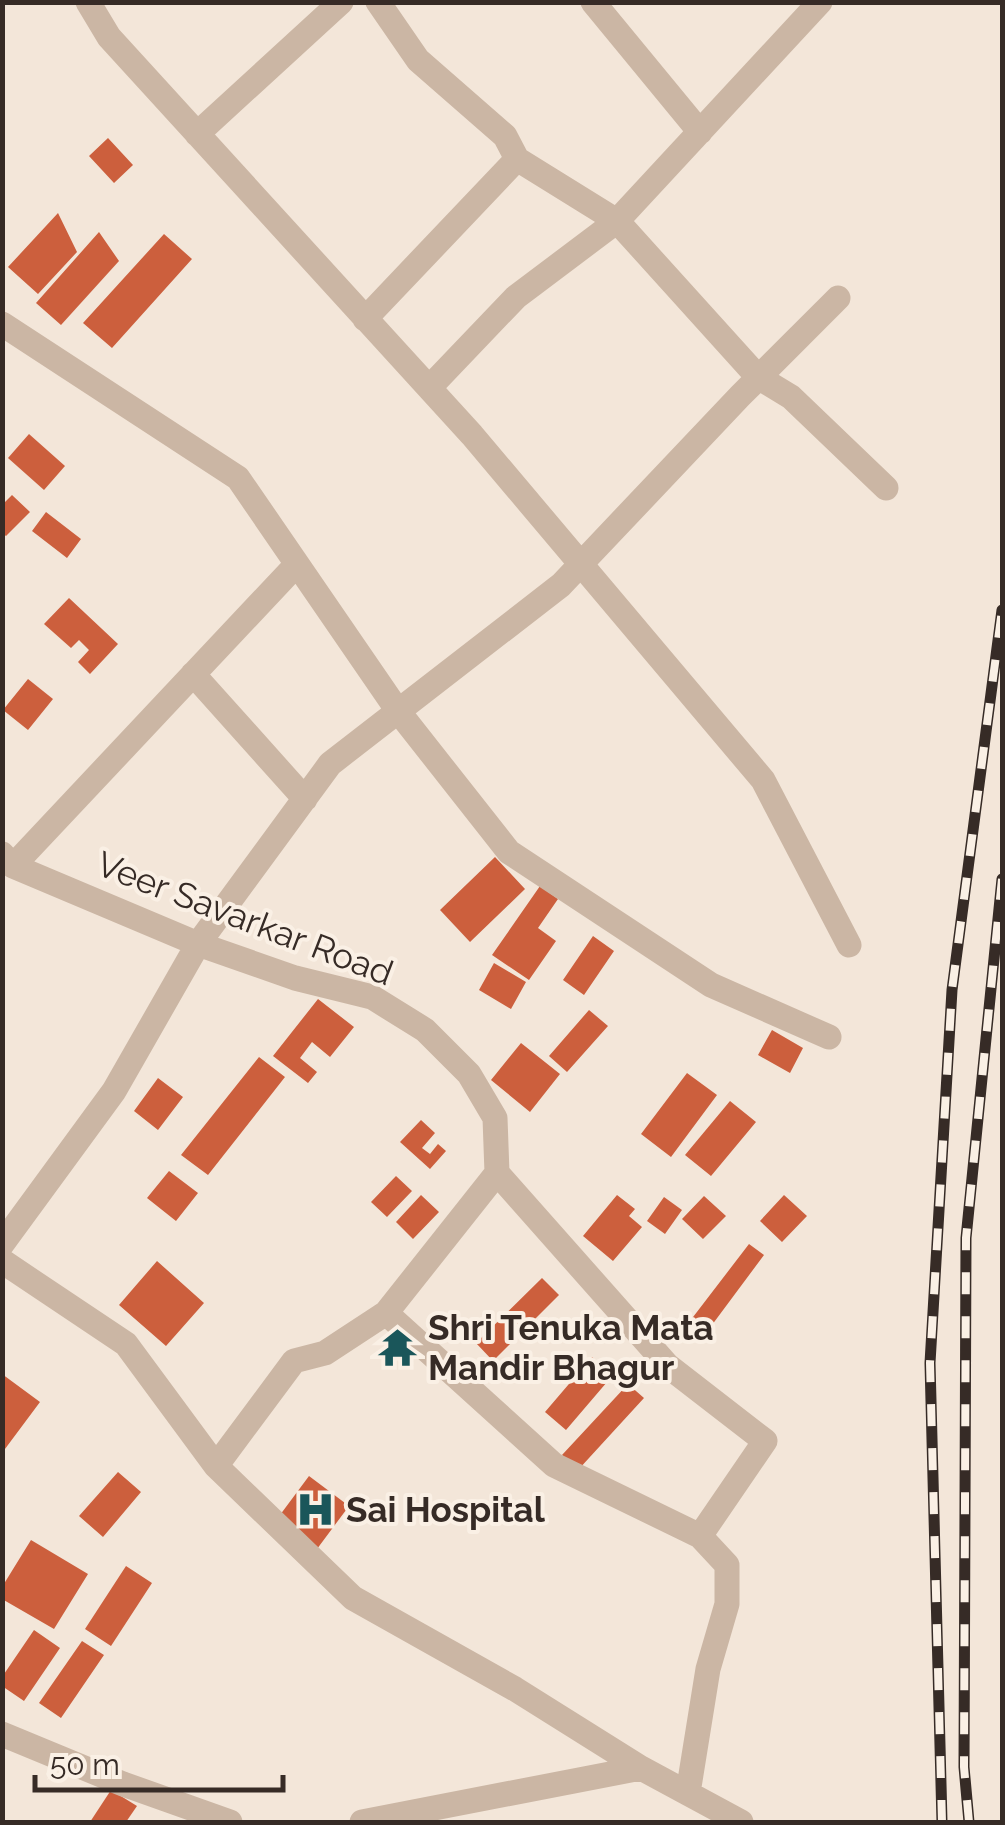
<svg xmlns="http://www.w3.org/2000/svg" width="1005" height="1825" font-family="Raleway,sans-serif">
<style>
.building{fill:#cc5f3d}
.lines{fill:none;stroke-linecap:round;stroke-linejoin:round}
.street{stroke:#cbb6a4;stroke-width:25}
.rail-casing{stroke:#362b26;stroke-width:11}
.rail{stroke:#faf0e5;stroke-width:8;stroke-dasharray:22;stroke-linecap:butt}
.labels{text-anchor:middle;dominant-baseline:central;stroke-width:8;stroke-linejoin:round;paint-order:stroke}
.street-label{font-size:35px;fill:#362b26;stroke:#faf0e5}
.poi-label{font-size:35px;font-weight:bold;fill:#362b26;stroke:#faf0e5;text-anchor:start}
</style>
<rect width="100%" height="100%" fill="#f3e6d9"/>
<path class="building" d="M108,138L133,165L114,183L89,156Z
M58,213L77,252L38,294L8,267Z
M99,232L119,261L61,325L36,303Z
M164,234L192,259L112,348L83,323Z
M29,434L65,466L44,490L8,458Z
M12,495L30,512L6,536L2,533V505Z
M46,512L81,539L67,558L32,531Z
M69,598L118,644L90,674L78,662L89,650L79,640L71,648L44,624Z
M28,679L53,699L28,730L3,710Z
M495,857L525,889L470,942L440,910Z
M540,886L558,899L538,928L556,941L529,980L492,955Z
M593,936L614,951L584,995L563,980Z
M494,963L526,982L511,1009L479,990Z
M318,999L354,1027L330,1057L312,1042L300,1058L317,1072L308,1083L273,1056Z
M589,1010L608,1026L567,1072L549,1056Z
M772,1030L803,1048L790,1073L758,1055Z
M521,1043L560,1074L530,1112L491,1080Z
M259,1057L285,1077L208,1175L181,1155Z
M687,1073L717,1095L671,1157L641,1134Z
M158,1078L183,1097L158,1130L134,1111Z
M730,1101L756,1122L711,1176L685,1155Z
M421,1120L435,1133L422,1148L430,1154L438,1144L446,1151L430,1169L400,1142Z
M169,1171L198,1193L176,1221L147,1198Z
M396,1176L412,1191L387,1217L371,1202Z
M421,1195L439,1212L413,1239L396,1222Z
M617,1195L635,1209L629,1216L642,1227L613,1261L583,1236Z
M784,1195L807,1216L782,1242L760,1221Z
M704,1196L726,1216L703,1239L682,1219Z
M664,1197L682,1210L665,1234L647,1221Z
M749,1244L764,1255L706,1333L690,1321Z
M157,1261L204,1303L166,1346L119,1305Z
M542,1278L559,1295L493,1361L476,1343Z
M592,1357L613,1375L566,1430L545,1412Z
M2,1374L40,1402L2,1453Z
M628,1384L644,1398L578,1470L562,1455Z
M118,1472L141,1492L103,1537L79,1516Z
M309,1476L349,1506L317,1549L277,1519Z
M31,1540L88,1574L54,1629L2,1599V1587Z
M126,1566L152,1583L111,1646L85,1629Z
M34,1630L60,1648L24,1701L2,1686V1677Z
M82,1641L104,1655L61,1718L39,1703Z
M111,1790L137,1806L126,1822H90Z"/>
<g class="lines">
<path class="street" d="M88,2L109,37L472,435L763,780L849,945
M378,2L418,60L505,136L517,159L617,221L516,297L429,388
M593,2L700,132
M820,2L617,221L758,377L791,397L886,488
M197,134L341,2
M365,319L517,159
M2,324L238,478L398,711L509,852L711,985L829,1037
M193,674L305,799
M2,854L13,866L198,944L295,978L372,997L425,1030L469,1074L495,1118L497,1173L386,1313L325,1353L294,1361L216,1466
M13,866L297,564
M497,1173L668,1366L765,1441L700,1536L727,1565V1604L708,1669L688,1793
M2,1244L114,1091L198,944L330,764L561,585L740,396L838,298
M2,1261L126,1344L216,1466L353,1598L515,1689L641,1768L741,1822
M386,1313L554,1465L700,1536
M2,1734L123,1784L230,1822
M362,1822L641,1768"/>
<defs>
<path id="rail" d="M942,1822L930,1363L952,990L1002,610
M969,1822L964,1767L966,1238L1002,879"/>
</defs>
<use href="#rail" class="rail-casing"/>
<use href="#rail" class="rail"/>
</g>
<defs>
<symbol id="temple-bare" viewBox="-9 -9 18 18"><path d="M0-6L5-2H3V0L6.5 2.5H4V6H1.5V3h-3V6H-4V2.5H-6.5L-3 0V-2H-5Z" fill="#1a565a" stroke="#faf0e5" stroke-width="2.5" paint-order="stroke"/></symbol>
<symbol id="hospital-bare" viewBox="-9 -9 18 18"><path d="M-5-5h3v3.5h4V-5h3V5h-3V1.5h-4V5h-3Z" fill="#1a565a" stroke="#faf0e5" stroke-width="2.5" paint-order="stroke"/></symbol>
</defs>
<g fill-rule="evenodd">
<use href="#temple-bare" x="370" y="1320" width="55" height="55"/>
<use href="#hospital-bare" x="288" y="1482" width="55" height="55"/>
</g>
<g class="labels">
<g class="street-label">
<text transform="translate(245 918) rotate(21)">Veer Savarkar Road</text>
</g>
<g class="poi-label">
<text x="428" y="1327">Shri Tenuka Mata<tspan x="428" dy="40">Mandir Bhagur</tspan></text>
<text x="346" y="1509">Sai Hospital</text>
</g>
</g>
<rect width="1005" height="1825" fill="none" stroke="#362b26" stroke-width="10"/>
<path d="M35 1775v15h248v-15" fill="none" stroke="#362b26" stroke-width="5"/>
<text x="50" y="1775" font-size="30" fill="#362b26" stroke="#faf0e5" stroke-width="8" paint-order="stroke">50 m</text>
</svg>
